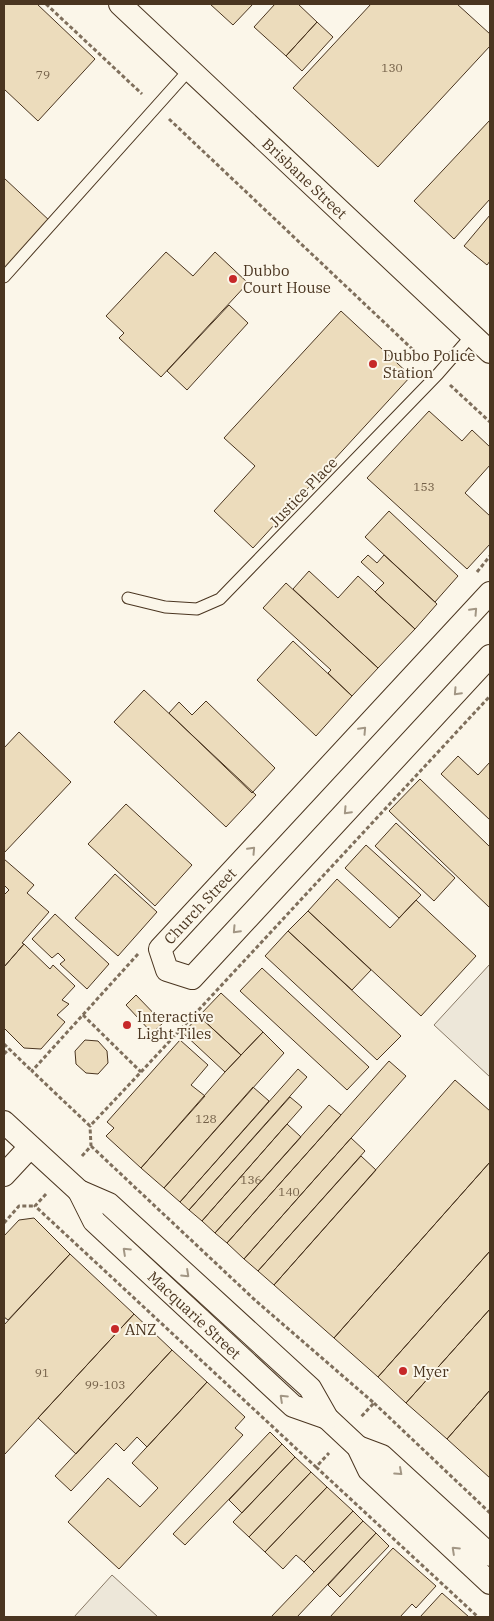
<svg xmlns="http://www.w3.org/2000/svg" width="494" height="1621" font-family="'IBM Plex Serif',serif">
<style>
.parking{fill:#ede7d9;stroke:#887966}
.building{fill:#ecdcbc;stroke:#4a3520}
.lines{fill:none;stroke-linecap:round;stroke-linejoin:round}
.service-casing{stroke:#4a3520;stroke-width:13}
.minor-casing{stroke:#4a3520;stroke-width:24}
.path{stroke:#7f6f5c;stroke-width:3;stroke-dasharray:4 2.5;stroke-linecap:butt}
.service{stroke:#fbf6e9;stroke-width:11}
.minor{stroke:#fbf6e9;stroke-width:22}
.oneway{stroke:#a29684}
.poi-dot{fill:#c62828;stroke:#fbf6e9;stroke-width:2}
.labels{text-anchor:middle;dominant-baseline:central;stroke-width:4;stroke-linejoin:round;paint-order:stroke}
.number-label{font-size:12px;fill:#725f47}
.street-label{font-size:15px;fill:#4a3520;stroke:#fbf6e9}
.poi-label{font-size:15px;fill:#4a3520;stroke:#fbf6e9;text-anchor:start}
</style>
<rect width="100%" height="100%" fill="#fbf6e9"/>
<path class="parking" d="M490,964V1077L434,1025Z
M112,1575L158,1617H74Z"/>
<path class="building" d="M4,4H37L95,59L38,121L4,89Z
M210,4H253L233,25Z
M275,4H298L317,22L286,56L254,27Z
M371,4H457L490,34V46L378,167L293,88Z
M317,22L333,37L302,71L286,56Z
M490,120V199L454,239L414,201Z
M4,178L51,222L4,273Z
M490,215V261L487,265L464,246Z
M166,252L193,276L215,252L248,283L161,377L119,338L124,333L106,316Z
M229,305L248,323L187,390L167,371Z
M341,311L411,376L253,548L214,511L255,466L224,438Z
M429,411L462,441L472,430L490,447V465L465,493L490,516V544L467,569L367,478Z
M389,511L458,576L435,602L365,537Z
M368,555L377,563L384,555L437,604L415,629L375,592L384,583L361,562Z
M309,571L338,598L358,576L415,629L378,668L293,589Z
M286,583L378,668L352,696L328,673L331,670L263,608Z
M293,641L352,696L316,736L257,680Z
M144,690L256,795L226,827L114,722Z
M206,701L275,768L252,793L169,713L179,702L192,715Z
M19,732L71,782L4,853V748Z
M458,756L478,775L490,762V820L441,774Z
M420,779L490,847V908L389,811Z
M126,804L192,865L155,906L88,844Z
M396,823L455,878L434,901L375,846Z
M366,845L421,895L399,918L345,868Z
M4,859L34,885L27,893L49,912L22,943L24,944L4,967V895L9,890L4,885Z
M115,874L157,912L118,956L75,918Z
M337,879L390,928L416,900L476,956L421,1016L308,911Z
M308,911L371,970L352,990L288,931Z
M55,914L109,964L87,989L60,964L65,960L58,953L52,958L32,939Z
M288,931L401,1036L377,1060L265,956Z
M24,944L50,969L53,965L75,986L62,1000L69,1004L57,1015L65,1022L41,1049L24,1048L4,1028V967Z
M262,968L369,1067L347,1090L240,991Z
M221,993L263,1032L241,1055L199,1016Z
M136,995L163,1023L152,1033L126,1005Z
M199,1016L241,1055L225,1072L183,1033Z
M263,1032L284,1053L164,1188L141,1168L225,1072Z
M85,1040L98,1041L107,1051L108,1063L98,1074L86,1073L76,1064L75,1051Z
M180,1040L208,1065L191,1085L205,1096L141,1168L106,1136L114,1128L107,1122Z
M389,1061L406,1076L244,1259L227,1243Z
M298,1069L307,1077L189,1210L180,1202Z
M455,1080L490,1111V1162L334,1338L274,1285Z
M253,1087L269,1101L180,1202L164,1188Z
M290,1097L302,1107L202,1221L189,1210Z
M329,1105L341,1115L227,1243L215,1233Z
M287,1124L301,1137L215,1233L202,1221Z
M351,1138L365,1151L258,1271L244,1259Z
M361,1156L376,1170L274,1285L258,1271Z
M490,1162V1251L378,1377L334,1338Z
M34,1218L70,1254L8,1320L4,1317V1236L19,1220Z
M490,1251V1309L406,1403L378,1377Z
M70,1254L134,1314L5,1454L4,1452V1325Z
M490,1309V1390L447,1439L406,1403Z
M134,1314L172,1350L76,1454L38,1418Z
M172,1350L207,1382L147,1447L137,1437L124,1451L116,1443L71,1491L55,1476Z
M207,1382L245,1417L235,1428L243,1435L119,1569L68,1522L108,1478L140,1507L158,1488L132,1463Z
M490,1390V1478L447,1439Z
M270,1432L282,1444L185,1545L173,1534Z
M282,1444L295,1457L242,1513L229,1500Z
M295,1457L311,1472L249,1537L233,1522Z
M311,1472L327,1487L265,1552L249,1537Z
M327,1487L353,1511L304,1562L296,1555L283,1569L265,1552Z
M353,1511L363,1521L314,1572L304,1562Z
M363,1521L376,1533L297,1617H271Z
M376,1533L389,1546L340,1597L328,1585Z
M393,1548L436,1586L416,1608L412,1604L400,1617H330Z
M442,1593L469,1617H420Z"/>
<g class="lines">
<defs>
<path id="service" d="M4,277L190,69
M128,598L165,607L197,609L220,599L438,374L472,335"/>
<g id="minor">
<path id="s1" d="M120,4L490,352"/>
<path d="M490,593L160,949L167,970L192,978L490,656"/>
<path d="M4,1122L79,1191L109,1204L310,1388L327,1418L358,1447L369,1470L490,1583"/>
<path d="M4,1175L30,1147"/>
<path id="s2" d="M79,1191L94,1221L293,1406L327,1418"/>
<path d="M358,1447L382,1456L490,1555"/>
</g>
</defs>
<use href="#service" class="service-casing"/>
<use href="#minor" class="minor-casing"/>
<path class="path" d="M46,4L142,94
M169,119L426,362
M450,385L490,422
M477,572L490,556
M138,954L32,1071L90,1126L141,1072L490,696
M83,1015L141,1072
M4,1044L32,1071
M4,1054L9,1049
M91,1146L256,1301L374,1403L360,1418
M82,1156L91,1146L90,1126
M46,1194L35,1206L316,1467L329,1453
M4,1223L19,1206H35
M374,1403L490,1513
M316,1467L478,1617"/>
<use href="#service" class="service"/>
<use href="#minor" class="minor"/>
</g>
<defs><path id="oneway-chevron" d="M-2-3.5L2.5 0L-2 3.5" fill="none" stroke-width="1.6" stroke-linecap="round" stroke-linejoin="round" transform="scale(1.25)"/></defs>
<g class="oneway">
<use href="#oneway-chevron" transform="translate(474 611) rotate(-47)"/>
<use href="#oneway-chevron" transform="translate(457 692) rotate(133)"/>
<use href="#oneway-chevron" transform="translate(363 730) rotate(-47)"/>
<use href="#oneway-chevron" transform="translate(347 811) rotate(133)"/>
<use href="#oneway-chevron" transform="translate(252 850) rotate(-47)"/>
<use href="#oneway-chevron" transform="translate(236 930) rotate(133)"/>
<use href="#oneway-chevron" transform="translate(126 1251) rotate(-137)"/>
<use href="#oneway-chevron" transform="translate(186 1274) rotate(43)"/>
<use href="#oneway-chevron" transform="translate(283 1398) rotate(-137)"/>
<use href="#oneway-chevron" transform="translate(399 1472) rotate(42)"/>
<use href="#oneway-chevron" transform="translate(455 1550) rotate(-137)"/>
</g>
<g class="poi-dot">
<circle cx="233" cy="279" r="5"/>
<circle cx="373" cy="364" r="5"/>
<circle cx="127" cy="1025" r="5"/>
<circle cx="115" cy="1329" r="5"/>
<circle cx="403" cy="1371" r="5"/>
</g>
<g class="labels">
<g class="number-label">
<text x="392" y="67">130</text>
<text x="43" y="74">79</text>
<text x="424" y="486">153</text>
<text x="206" y="1118">128</text>
<text x="251" y="1179">136</text>
<text x="289" y="1191">140</text>
<text x="42" y="1372">91</text>
<text x="105" y="1384">99-103</text>
</g>
<g class="street-label">
<text stroke="none"><textPath href="#s1" startOffset="254">Brisbane Street</textPath></text>
<text transform="translate(303 492) rotate(-46)">Justice Place</text>
<text transform="translate(200 906) rotate(-47)">Church Street</text>
<text stroke="none"><textPath href="#s2" startOffset="171">Macquarie Street</textPath></text>
</g>
<g class="poi-label">
<text x="243" y="270">Dubbo<tspan x="243" dy="17">Court House</tspan></text>
<text x="383" y="355">Dubbo Police<tspan x="383" dy="17">Station</tspan></text>
<text x="137" y="1016">Interactive<tspan x="137" dy="17">Light Tiles</tspan></text>
<text x="125" y="1329">ANZ</text>
<text x="413" y="1371">Myer</text>
</g>
</g>
<rect width="494" height="1621" fill="none" stroke="#4a3520" stroke-width="10"/>
</svg>
